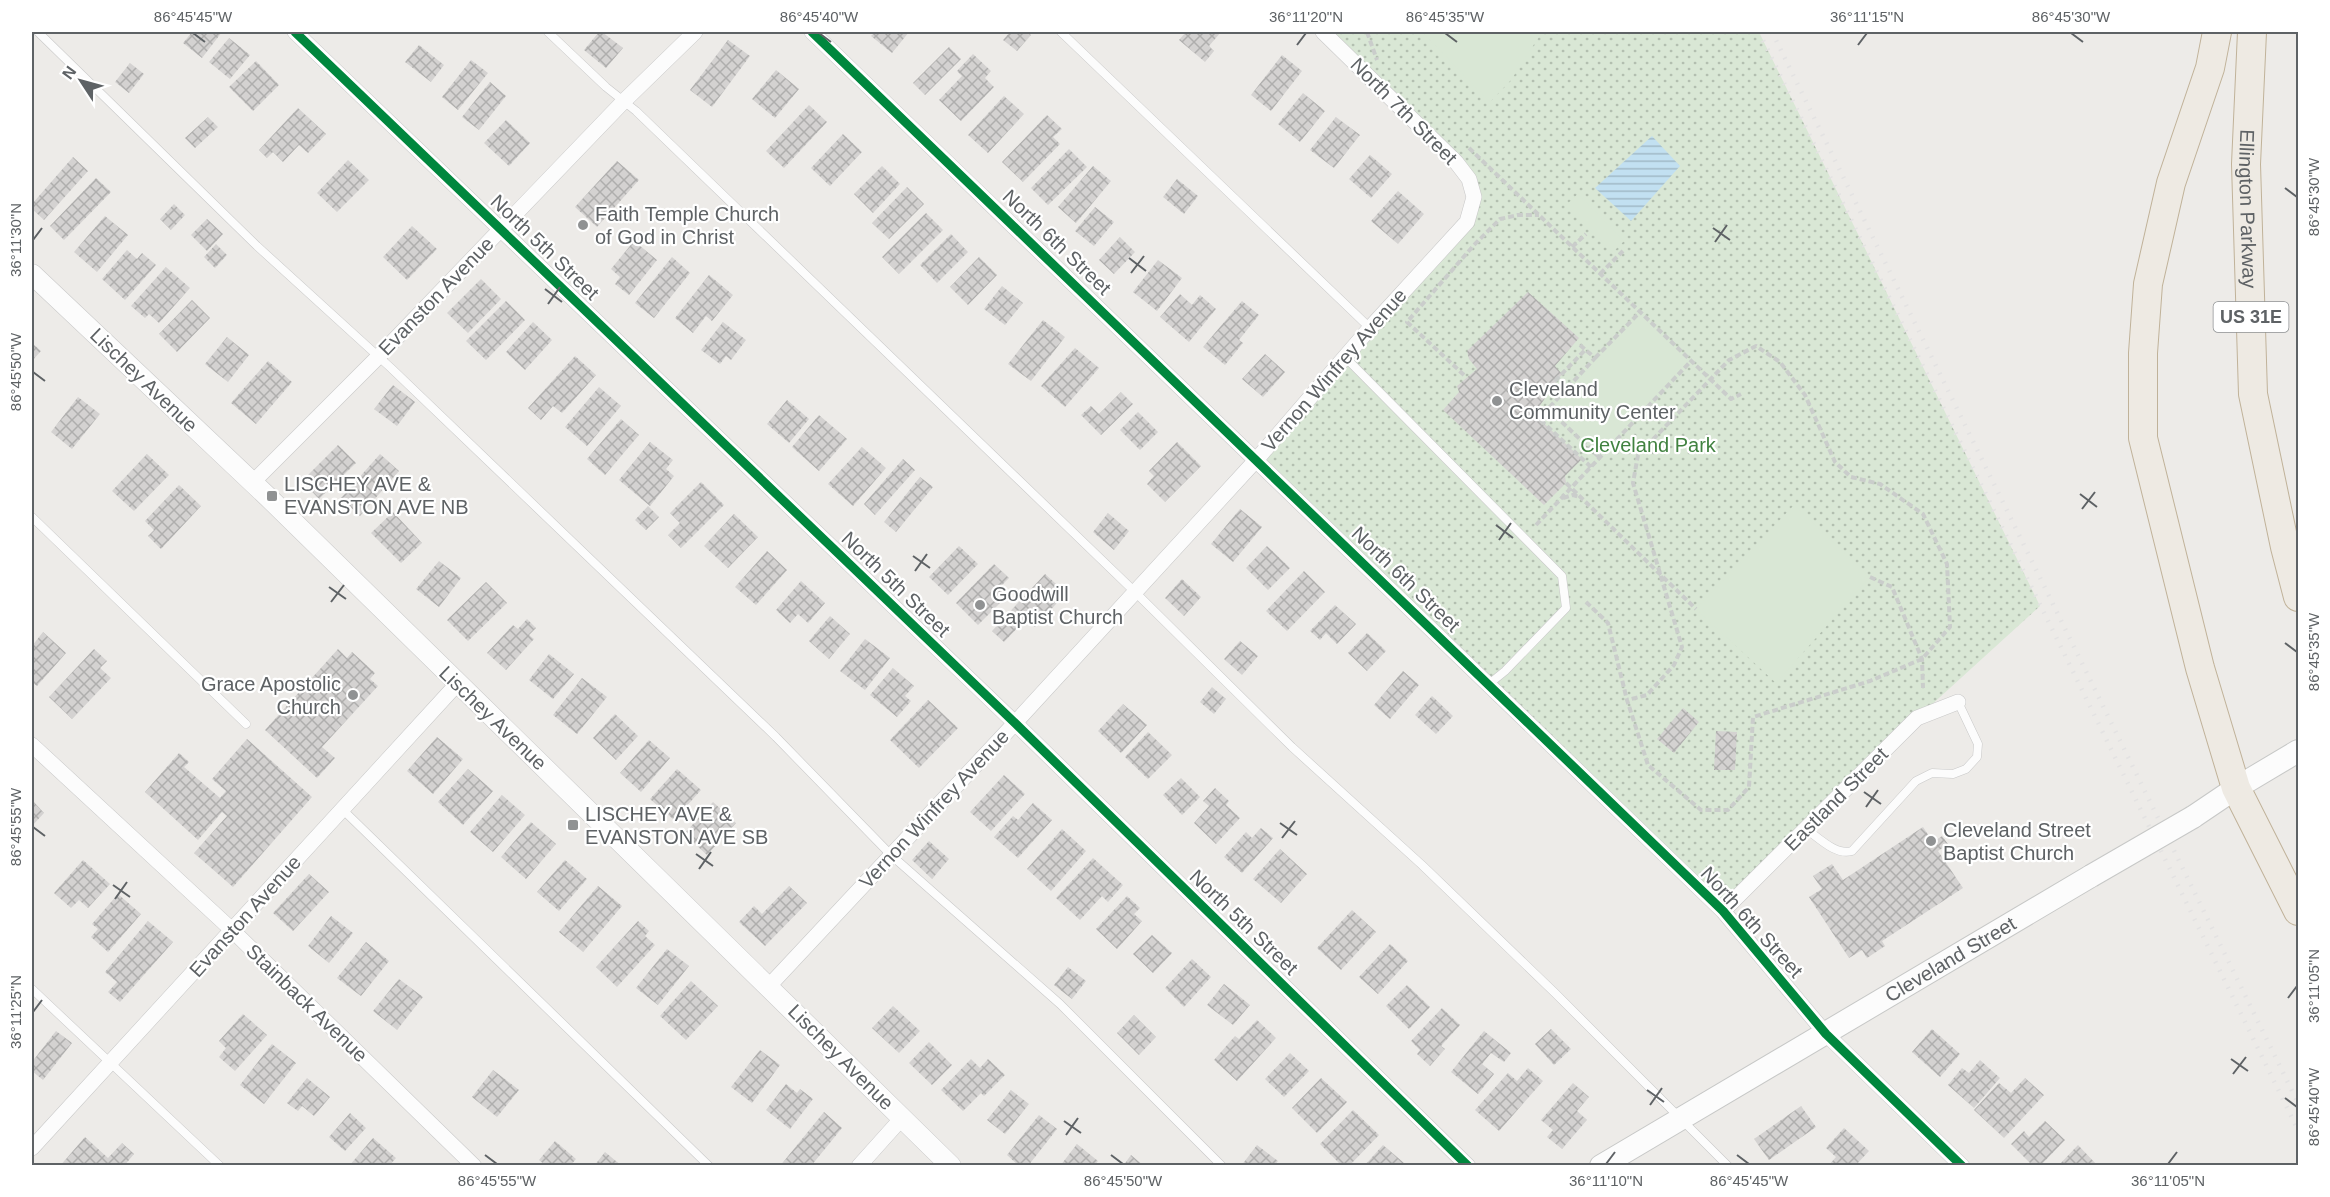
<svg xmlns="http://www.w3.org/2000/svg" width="2330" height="1197" font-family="Arial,sans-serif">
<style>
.park{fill:url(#park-dots)}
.garden{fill:#d9e7d5}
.water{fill:url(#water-rules)}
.building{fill:url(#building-cross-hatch)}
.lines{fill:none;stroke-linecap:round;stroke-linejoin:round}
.service-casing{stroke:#c8c8c8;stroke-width:9}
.minor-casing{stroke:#c8c8c8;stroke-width:16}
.tertiary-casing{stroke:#c8c8c8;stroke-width:21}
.secondary-casing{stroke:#c7c8c7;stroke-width:24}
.motorway-casing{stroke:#c0b299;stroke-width:30}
.path{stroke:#cacdcb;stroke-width:4;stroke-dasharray:6 3;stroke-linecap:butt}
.service{stroke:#fcfcfc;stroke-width:8}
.minor{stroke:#fcfcfc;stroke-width:15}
.tertiary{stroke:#fcfcfc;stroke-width:20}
.secondary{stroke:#fcfcfc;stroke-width:22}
.motorway{stroke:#eeeae3;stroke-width:28}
.rail{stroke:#e3e2e2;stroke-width:4.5;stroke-dasharray:1.5 8;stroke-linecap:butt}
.secondary-bridge-casing{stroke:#c7c8c7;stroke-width:24;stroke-linecap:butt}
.secondary-bridge{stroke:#fcfcfc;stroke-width:22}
.cycleway-casing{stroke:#fff;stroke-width:13}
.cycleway{stroke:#00873e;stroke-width:9}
.ticks{fill:none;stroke:#5e6265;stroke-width:2}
.poi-dot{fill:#909293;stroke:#fff;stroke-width:2}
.labels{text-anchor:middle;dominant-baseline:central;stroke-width:4.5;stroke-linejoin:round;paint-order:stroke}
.shield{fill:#fff;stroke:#8e9193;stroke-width:1.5}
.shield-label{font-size:18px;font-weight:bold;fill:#5e6265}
.street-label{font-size:20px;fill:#5e6265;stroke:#fff}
.poi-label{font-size:20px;fill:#5e6265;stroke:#fff;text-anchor:start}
.park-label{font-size:20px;fill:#418240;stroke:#fff}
.neatline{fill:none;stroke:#5e6265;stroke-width:2}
.ticks-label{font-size:15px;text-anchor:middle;fill:#5e6265}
</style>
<defs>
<pattern id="park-dots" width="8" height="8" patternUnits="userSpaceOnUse" patternTransform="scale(1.5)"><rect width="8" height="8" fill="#d9e7d5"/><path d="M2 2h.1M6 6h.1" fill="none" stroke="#b3bfb0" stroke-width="1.8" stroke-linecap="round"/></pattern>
<pattern id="water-rules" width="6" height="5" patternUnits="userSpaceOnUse" patternTransform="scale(1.5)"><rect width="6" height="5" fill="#c2e0f1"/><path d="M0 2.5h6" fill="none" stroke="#a1b9c7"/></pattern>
<pattern id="building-cross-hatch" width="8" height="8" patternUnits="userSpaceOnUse" patternTransform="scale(1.5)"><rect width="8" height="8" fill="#d4d2d1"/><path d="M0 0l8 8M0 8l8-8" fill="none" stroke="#afaead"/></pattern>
</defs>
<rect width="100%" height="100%" fill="#edebe8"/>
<path class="park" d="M1323,32H1759L2040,606L1917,718L1723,911L1257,459L1467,222L1466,188L1456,162Z"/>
<path class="garden" d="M1422,32H1542L1511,80L1490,102Z
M1578,194L1624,241L1613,252L1565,206Z
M1640,312L1691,361L1600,458L1548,409Z
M1794,505L1870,577L1776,683L1696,609Z"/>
<path class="water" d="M1652,136L1680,166L1631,221L1595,188Z"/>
<path class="building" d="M192,32H222L202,58L183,43Z
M599,32H602L623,48L606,68L584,50Z
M875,32H909L892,53L871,36Z
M1010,32H1027L1031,35L1017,51L1003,40Z
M1186,32H1221L1209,46L1214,51L1205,62L1179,40Z
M229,38L250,55L230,79L209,62Z
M728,40L750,56L712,107L690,90Z
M419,45L444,65L431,82L405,62Z
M949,47L961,59L925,95L913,83Z
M973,54L991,71L985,78L994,87L961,121L939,100L962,76L957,71Z
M1282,55L1302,71L1271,111L1251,95Z
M471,60L488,73L458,110L442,97Z
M256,61L279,85L253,111L229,87Z
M130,63L144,74L129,93L115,82Z
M776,70L799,89L775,118L752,99Z
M490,82L506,96L479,130L462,117Z
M1303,93L1325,111L1300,142L1278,124Z
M1004,96L1024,114L988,153L968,135Z
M809,105L827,122L784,168L766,151Z
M298,108L326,134L308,153L299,145L283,162L273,152L267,158L259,150Z
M1047,115L1062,129L1053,137L1060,144L1023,182L1002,162Z
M208,117L218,127L195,148L185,138Z
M1336,117L1360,135L1334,168L1310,150Z
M506,120L530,143L509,166L484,143Z
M843,134L862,152L830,186L811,168Z
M1069,149L1087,167L1048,205L1031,188Z
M1370,155L1392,174L1371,198L1349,179Z
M73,157L88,171L44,220L32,209V204Z
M348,160L369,180L337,212L317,193Z
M617,161L639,180L597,227L575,207Z
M882,166L900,184L873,213L854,194Z
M1093,166L1111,181L1076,223L1058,207Z
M96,178L111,192L64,240L50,226Z
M1177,179L1198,196L1184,214L1163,197Z
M907,187L924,204L889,239L872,223Z
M1398,191L1424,214L1398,244L1371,221Z
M174,204L185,215L171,230L160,219Z
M1095,207L1114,222L1094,246L1075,231Z
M926,213L943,230L899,274L882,257Z
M105,216L128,235L97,272L74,252Z
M207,219L223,234L207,251L191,235Z
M412,226L437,249L407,280L383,257Z
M951,234L968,252L937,283L920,265Z
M1120,237L1135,252L1114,274L1099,260Z
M634,241L657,260L629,295L615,284L620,277L611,269Z
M216,244L227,255L215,268L204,257Z
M127,250L137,259L142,253L156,265L125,300L102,279Z
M672,257L690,273L654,318L635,303Z
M979,257L997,275L968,305L950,287Z
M1158,260L1182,278L1157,311L1133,292Z
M166,267L190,288L159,323L149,314L145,318L131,306Z
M709,275L733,295L712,321L706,316L693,333L675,318Z
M481,279L501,299L468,333L447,313Z
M1002,286L1023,303L1005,325L984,309Z
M1528,292L1579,338L1555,366L1562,374L1534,414L1582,459L1565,476L1566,483L1544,505L1443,410L1459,392L1457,386L1477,369L1469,359L1467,351Z
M1180,294L1192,305L1200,295L1216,309L1189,342L1160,317Z
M192,300L210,318L177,352L159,334Z
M506,301L525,320L486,360L466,341Z
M1242,301L1259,315L1239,340L1243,343L1225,365L1203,347Z
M1043,320L1065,337L1031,381L1008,364Z
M533,322L552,340L525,370L506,352Z
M723,322L746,340L731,360L726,356L720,364L701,350Z
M227,337L249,355L228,382L205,364Z
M32,343L41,351L32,361Z
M1075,348L1099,368L1065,407L1041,386Z
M1265,354L1285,372L1263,397L1242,379Z
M575,356L596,375L562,413L553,406L541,420L528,408Z
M268,361L292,382L256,424L231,403Z
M393,385L415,402L397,426L374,409Z
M599,387L621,406L587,446L565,427Z
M1121,392L1133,404L1101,435L1081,415L1091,406L1099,414Z
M78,397L100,414L72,449L51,432Z
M787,400L809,419L789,443L767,424Z
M1138,412L1158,432L1140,450L1120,430Z
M819,415L847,439L819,471L792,447Z
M621,419L639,435L605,475L587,459Z
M650,442L673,460L666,469L674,476L650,506L619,480Z
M1177,442L1201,466L1165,502L1147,484L1154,476L1149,471Z
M338,445L356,463L319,499L302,481Z
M862,447L886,468L853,506L828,484Z
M147,454L169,475L134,511L112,491Z
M380,454L399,471L360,516L341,498Z
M903,459L915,470L875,515L864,504Z
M920,477L933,487L896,532L884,522Z
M701,482L724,505L681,548L668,535L680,523L670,513Z
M179,485L201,506L161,549L148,536L154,530L145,521Z
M648,506L659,517L646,530L635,520Z
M1240,509L1262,527L1233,562L1211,544Z
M393,512L422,543L401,563L371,533Z
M1108,513L1129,531L1114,550L1093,532Z
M734,514L758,537L728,568L704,546Z
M959,546L978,564L948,595L929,577Z
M1267,546L1290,568L1268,590L1246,568Z
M767,551L787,570L756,605L735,587Z
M439,561L461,578L439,607L416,589Z
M994,564L1009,578L1001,586L1009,594L978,625L956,603Z
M1304,571L1325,592L1287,631L1266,611Z
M1045,574L1066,593L1035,627L1026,619L1004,642L992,631Z
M1182,579L1201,597L1184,616L1165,598Z
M801,581L825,603L808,623L798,614L790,623L776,610Z
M486,582L507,603L468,641L447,620Z
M1335,605L1356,624L1337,644L1326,633L1320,640L1310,631Z
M830,616L850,634L829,659L809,641Z
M527,619L536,628L529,635L534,639L506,670L487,653L513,625L518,629Z
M43,632L66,653L37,686L32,682V646Z
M1367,633L1386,651L1367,671L1348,653Z
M865,639L890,658L865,690L840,671Z
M1240,641L1258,656L1242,675L1224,659Z
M94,649L107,661L100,668L111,678L72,719L49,697Z
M338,649L347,658L352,652L375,673L370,679L378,686L322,747L335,758L317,778L265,730Z
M549,654L574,674L553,699L529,680Z
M893,668L914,686L905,696L911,701L897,717L870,695Z
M1403,671L1419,685L1390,719L1374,705Z
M582,678L607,697L577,734L553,715Z
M1212,687L1226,699L1214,714L1200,702Z
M1432,696L1453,716L1436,734L1415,715Z
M928,700L958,728L919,768L890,740Z
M1123,704L1147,725L1121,753L1098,731Z
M1683,708L1699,722L1674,753L1657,739Z
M615,714L638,736L616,760L593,738Z
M1716,731L1737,732L1735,770H1714Z
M1148,732L1172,755L1148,779L1125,757Z
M437,737L463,759L433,794L407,771Z
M247,739L312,797L233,887L194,853L227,816L222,812L198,840L145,792L179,753L189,762L184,767L220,798L226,791L212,779Z
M649,740L670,758L641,792L620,773Z
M468,769L493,791L463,825L438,802Z
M677,769L701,790L674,820L650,799Z
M1004,775L1025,794L991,831L970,812Z
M1181,778L1200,797L1182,815L1163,795Z
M1215,788L1229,801L1226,805L1240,818L1216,844L1194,823L1209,806L1203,801Z
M502,795L525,815L493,852L470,832Z
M32,800L44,813L32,826Z
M713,802L736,823L707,855L684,834Z
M1033,803L1052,820L1018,858L994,837L1013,816L1018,820Z
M531,822L556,844L526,879L501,857Z
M1923,827L1933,842L1942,836L1948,844L1938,851L1963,888L1882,941L1885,946L1867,958L1862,950L1849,958L1809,897L1822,889L1813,876L1832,864L1843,880Z
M1261,828L1273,838L1242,873L1224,857L1246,832L1252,838Z
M1062,829L1086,851L1051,891L1027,869Z
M929,841L949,859L932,879L912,860Z
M1280,849L1307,874L1281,903L1253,879Z
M1093,858L1123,885L1108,902L1102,896L1080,920L1056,898Z
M83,860L110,884L88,908L79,900L71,908L54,893Z
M565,860L587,879L559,911L537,892Z
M309,874L329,892L293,931L273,913Z
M598,886L622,906L583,952L559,932Z
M789,886L807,903L765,946L739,922L754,906L762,914Z
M118,894L141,914L108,952L91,937L98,929L92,924Z
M1127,896L1140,908L1134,914L1142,921L1117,949L1096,929Z
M1352,910L1376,932L1341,970L1317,948Z
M331,916L353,933L329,963L308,946Z
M148,921L173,942L120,1002L108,992L117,982L105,972Z
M638,921L649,931L645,936L655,945L617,987L596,967Z
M1152,935L1172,953L1153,973L1133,954Z
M366,942L389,961L361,996L337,978Z
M1390,944L1408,961L1378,994L1359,977Z
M667,949L689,966L658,1005L636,988Z
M1192,959L1211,977L1184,1007L1165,988Z
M1068,967L1086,981L1072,999L1054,985Z
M399,979L423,997L397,1030L373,1011Z
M691,981L718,1006L686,1040L660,1016Z
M1224,984L1250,1005L1233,1025L1207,1005Z
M1407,985L1430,1007L1409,1029L1386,1006Z
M893,1006L920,1031L899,1053L872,1028Z
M1442,1008L1460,1025L1441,1046L1445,1049L1430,1066L1417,1054L1420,1050L1411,1041Z
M243,1014L267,1035L235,1071L219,1057L226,1048L219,1041Z
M1134,1015L1156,1037L1139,1055L1117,1033Z
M1257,1020L1276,1038L1237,1081L1214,1060L1235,1036L1239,1039Z
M1551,1029L1571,1049L1554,1065L1535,1044Z
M1932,1029L1960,1054L1940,1077L1912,1052Z
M56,1031L72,1043L43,1080L32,1071V1062Z
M1484,1031L1511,1053L1504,1062L1491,1053L1482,1064L1494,1074L1478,1094L1451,1072Z
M929,1042L952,1065L932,1085L909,1063Z
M272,1044L296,1063L264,1104L240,1085Z
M760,1050L780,1065L752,1103L731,1087Z
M1290,1053L1309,1071L1284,1097L1265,1079Z
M971,1059L980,1068L988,1059L1005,1075L984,1096L981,1093L963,1111L941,1090Z
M1980,1060L2000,1078L1974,1108L1948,1085L1962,1068L1969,1073Z
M1528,1068L1543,1081L1499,1131L1475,1110L1508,1073L1517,1081Z
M493,1070L519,1090L497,1117L472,1097Z
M307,1078L330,1097L314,1116L302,1106L298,1111L287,1103Z
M1321,1078L1347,1102L1317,1133L1292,1108Z
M2025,1078L2044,1095L2004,1138L1974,1110L1999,1083L2011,1093Z
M1573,1083L1589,1097L1577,1111L1587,1120L1562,1149L1547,1137L1553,1130L1541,1120Z
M786,1084L797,1093L800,1089L813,1099L790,1129L766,1110Z
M1011,1090L1029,1104L1005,1134L987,1120Z
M1801,1106L1816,1127L1769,1160L1754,1139Z
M1353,1110L1379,1135L1349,1166H1342L1320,1144Z
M824,1112L842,1128L811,1166H780Z
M350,1113L366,1128L345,1151L329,1137Z
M1039,1115L1057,1129L1028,1166H1019L1007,1155Z
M2045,1121L2065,1140L2040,1166H2033L2011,1144L2024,1131L2029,1137Z
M1844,1128L1869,1151L1855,1166H1828L1836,1157L1826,1148Z
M85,1137L108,1158L122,1143L134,1154L124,1166H60Z
M373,1138L396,1158L389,1166H349Z
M555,1141L576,1159L570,1166H546L539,1160Z
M1077,1144L1098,1161L1094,1166H1060Z
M1257,1145L1278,1161L1274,1166H1241Z
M1383,1145L1404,1163L1402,1166H1364Z
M2078,1145L2098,1166H2058Z
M605,1152L622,1166H594Z
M1131,1155L1144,1166H1123Z"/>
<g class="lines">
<defs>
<path id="service" d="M38,32L257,246L391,368L776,737L891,855L1060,1004L1222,1166
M548,32L606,87L636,111L1135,592L1292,747L1422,865L1555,993L1728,1166
M1061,32L1370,328
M1345,357L1562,576L1566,608L1505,671L1489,684
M32,517L246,724
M342,809L709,1166
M1806,829C1819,838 1836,856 1852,851L1916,781L1932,773L1953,774L1966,769L1977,757L1978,744L1958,702
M32,989L220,1166"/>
<path id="minor" d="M295,32L1015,723L1468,1166
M812,32L1723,911L1826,1034L1962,1166
M252,483L378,357L623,102L695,32
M32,745L232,930L474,1166
M1723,911L1917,718L1958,702
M769,986L1015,723L1257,459L1370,328L1467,222L1474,197L1469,179L1456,162L1323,32
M32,1148L458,683
M859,1166L902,1118"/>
<path id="tertiary" d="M32,274L268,497L951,1166"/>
<g id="secondary">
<path d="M2193,817L2236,788L2298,751"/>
<path id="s1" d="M1601,1166L2091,876"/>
</g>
<g id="motorway">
<path d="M2217,32L2210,68L2171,183L2148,284L2143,353V438L2200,668L2236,788L2298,911"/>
<path id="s2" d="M2252,32L2246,164L2253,394L2285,547L2298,597"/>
</g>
</defs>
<use href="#service" class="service-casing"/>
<use href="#minor" class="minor-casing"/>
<use href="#tertiary" class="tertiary-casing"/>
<use href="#secondary" class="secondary-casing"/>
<use href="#motorway" class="motorway-casing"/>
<path class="path" d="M1367,32L1377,60
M1469,148L1731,399L1741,394
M1572,247L1586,234
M1600,274L1623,251
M1580,345L1595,358L1548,409L1600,458
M1595,358L1640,312
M1464,375L1407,322L1474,245L1500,219L1518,215H1539
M1555,381L1586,349
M1534,414L1591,467
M1566,483L1696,609
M1563,498L1573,495L1579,497
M1536,525L1691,361
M1870,577L1892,587L1922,659L1923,688
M1586,602L1608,623L1627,700L1648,765L1701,810H1728L1749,787L1753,717L1870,681L1922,659L1950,627L1947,564L1923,514L1880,484L1851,477L1835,462L1805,395L1780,362L1756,346L1729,360L1638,455L1633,483L1682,647L1674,665L1647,695L1627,700"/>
<use href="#service" class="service"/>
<use href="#minor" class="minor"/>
<use href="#tertiary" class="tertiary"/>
<use href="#secondary" class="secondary"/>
<use href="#motorway" class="motorway"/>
<path class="rail" d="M1759,32L2298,1130
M1772,32L2298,1103"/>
<defs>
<path id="secondary-bridge" d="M2091,876L2193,817"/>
</defs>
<use href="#secondary-bridge" class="secondary-bridge-casing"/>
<use href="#secondary-bridge" class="secondary-bridge"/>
<defs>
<path id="cycleway" d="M295,32L1015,723L1468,1166
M812,32L1723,911L1826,1034L1962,1166"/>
</defs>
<use href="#cycleway" class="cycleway-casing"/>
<use href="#cycleway" class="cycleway"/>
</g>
<path class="ticks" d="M193,33L205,42M819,33L831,42M1445,33L1457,42M2071,33L2083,42M1297,45L1306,33M1858,45L1867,33M2285,188L2297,197M1713,228L1730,240M33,240L42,228M1715,242L1727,225M1129,258L1146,271M1131,273L1144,256M545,289L562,302M548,304L560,287M33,372L45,381M2080,494L2097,507M2082,509L2095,492M1496,525L1513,538M1499,540L1511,523M913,556L930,568M915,571L927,554M329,587L346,599M331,602L344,585M2285,643L2297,652M1864,792L1881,804M1866,807L1878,790M1280,823L1297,835M33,827L45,836M1282,838L1295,821M696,854L713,866M699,869L711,852M113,885L130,897M115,899L127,882M2288,998L2297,986M33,1012L42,1000M2231,1059L2248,1071M2233,1074L2246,1057M1647,1090L1664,1102M2285,1098L2297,1107M1650,1105L1662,1088M1064,1121L1081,1133M1066,1135L1078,1118M485,1155L497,1164M1111,1155L1123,1164M1737,1155L1749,1164M1606,1164L1615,1152M2168,1164L2177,1152"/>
<g class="poi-dot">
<circle cx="583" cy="225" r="6"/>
<circle cx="1497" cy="401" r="6"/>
<rect x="266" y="490" width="12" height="12" rx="3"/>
<circle cx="980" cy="605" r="6"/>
<circle cx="353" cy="695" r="6"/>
<rect x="567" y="819" width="12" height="12" rx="3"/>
<circle cx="1931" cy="841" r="6"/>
</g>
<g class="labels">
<rect class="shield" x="2213.5" y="302" width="75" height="30" rx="4.5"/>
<g class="shield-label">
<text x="2251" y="317">US 31E</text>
</g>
<g class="street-label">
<text transform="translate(1404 111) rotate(45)">North 7th Street</text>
<text stroke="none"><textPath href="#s2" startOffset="177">Ellington Parkway</textPath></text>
<text transform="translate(1057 242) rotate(44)">North 6th Street</text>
<text transform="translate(545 247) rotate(44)">North 5th Street</text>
<text transform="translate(436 296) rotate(-46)">Evanston Avenue</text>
<text transform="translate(1334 370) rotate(-49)">Vernon Winfrey Avenue</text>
<text transform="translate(144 380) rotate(44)">Lischey Avenue</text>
<text transform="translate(1406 579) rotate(44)">North 6th Street</text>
<text transform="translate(896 584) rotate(44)">North 5th Street</text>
<text transform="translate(493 718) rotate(44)">Lischey Avenue</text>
<text transform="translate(1836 799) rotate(-45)">Eastland Street</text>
<text transform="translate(934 809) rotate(-47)">Vernon Winfrey Avenue</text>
<text transform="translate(245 916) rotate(-48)">Evanston Avenue</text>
<text transform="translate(1244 922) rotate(44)">North 5th Street</text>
<text transform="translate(1752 922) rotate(48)">North 6th Street</text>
<text stroke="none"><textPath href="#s1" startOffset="406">Cleveland Street</textPath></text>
<text transform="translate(307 1003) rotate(44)">Stainback Avenue</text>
<text transform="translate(841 1057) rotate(45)">Lischey Avenue</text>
</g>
<g class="poi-label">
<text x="595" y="214">Faith Temple Church<tspan x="595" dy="23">of God in Christ</tspan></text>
<text x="1509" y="389">Cleveland<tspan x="1509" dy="23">Community Center</tspan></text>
<text x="284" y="484">LISCHEY AVE &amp;<tspan x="284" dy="23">EVANSTON AVE NB</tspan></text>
<text x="992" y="594">Goodwill<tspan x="992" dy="23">Baptist Church</tspan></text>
<text x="341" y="684" text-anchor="end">Grace Apostolic<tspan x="341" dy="23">Church</tspan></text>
<text x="585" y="814">LISCHEY AVE &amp;<tspan x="585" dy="23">EVANSTON AVE SB</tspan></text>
<text x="1943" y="830">Cleveland Street<tspan x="1943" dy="23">Baptist Church</tspan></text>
</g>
<g class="park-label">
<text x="1648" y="445">Cleveland Park</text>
</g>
</g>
<rect width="2330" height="1197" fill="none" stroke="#ffffff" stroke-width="66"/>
<g transform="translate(81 81) rotate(306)" stroke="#ffffff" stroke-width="4.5" paint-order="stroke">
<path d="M0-4.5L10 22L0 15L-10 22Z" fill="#5e6265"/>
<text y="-9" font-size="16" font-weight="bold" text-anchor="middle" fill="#5e6265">N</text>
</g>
<rect x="33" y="33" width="2264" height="1131" class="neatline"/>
<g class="ticks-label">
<text x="193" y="22">86°45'45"W</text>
<text x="819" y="22">86°45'40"W</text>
<text x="1306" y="22">36°11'20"N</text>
<text x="1445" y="22">86°45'35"W</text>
<text x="1867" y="22">36°11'15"N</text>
<text x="2071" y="22">86°45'30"W</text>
<text transform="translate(2314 197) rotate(-90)" y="5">86°45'30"W</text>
<text transform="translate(16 240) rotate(-90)" y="5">36°11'30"N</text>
<text transform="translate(16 372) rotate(-90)" y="5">86°45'50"W</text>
<text transform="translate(2314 652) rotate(-90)" y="5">86°45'35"W</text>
<text transform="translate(16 827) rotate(-90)" y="5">86°45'55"W</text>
<text transform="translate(2314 986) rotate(-90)" y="5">36°11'05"N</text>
<text transform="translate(16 1012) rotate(-90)" y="5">36°11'25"N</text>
<text transform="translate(2314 1107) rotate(-90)" y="5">86°45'40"W</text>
<text x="497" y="1186">86°45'55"W</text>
<text x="1123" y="1186">86°45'50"W</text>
<text x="1606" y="1186">36°11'10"N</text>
<text x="1749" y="1186">86°45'45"W</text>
<text x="2168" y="1186">36°11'05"N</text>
</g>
</svg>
